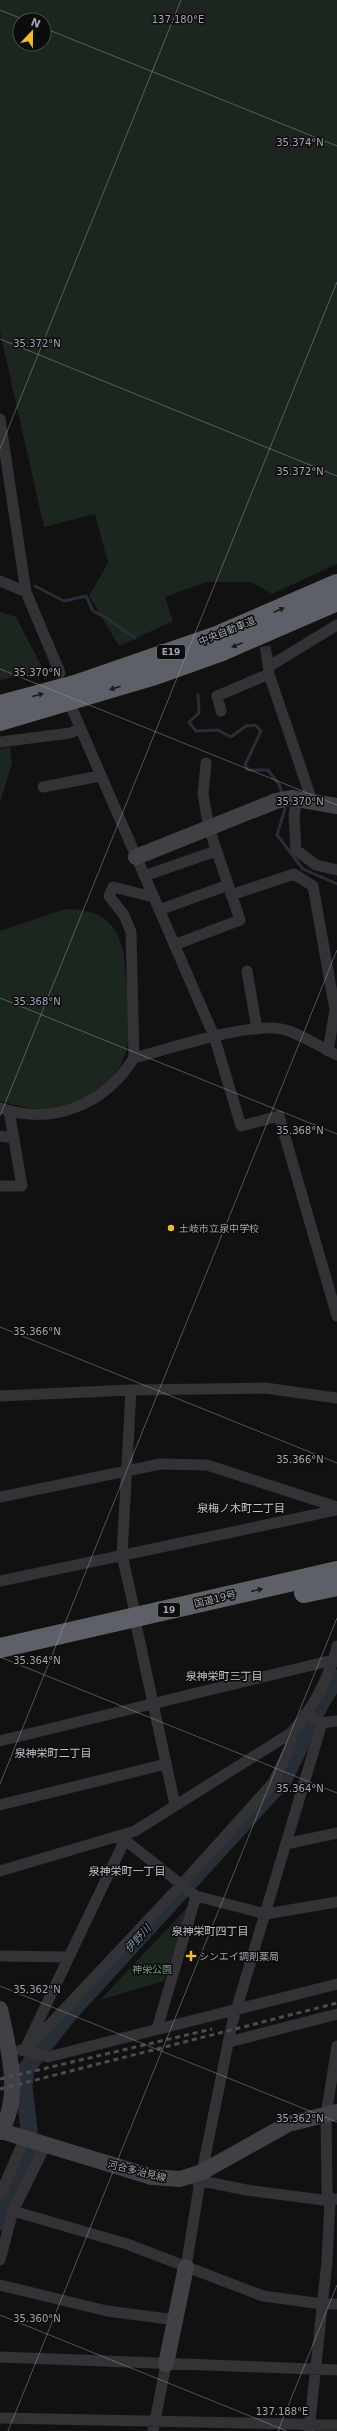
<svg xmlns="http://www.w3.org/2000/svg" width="337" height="2431" font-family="'DejaVu Sans','Noto Sans JP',sans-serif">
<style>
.green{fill:#1d251f;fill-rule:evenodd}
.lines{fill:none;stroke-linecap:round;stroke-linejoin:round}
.stream{stroke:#282e36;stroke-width:3}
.river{stroke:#282e36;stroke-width:17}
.street-tunnel{stroke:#2e2f32;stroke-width:11;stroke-dasharray:11 5.5;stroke-linecap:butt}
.street{stroke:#323237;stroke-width:11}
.secondary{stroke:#404147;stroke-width:16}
.highway{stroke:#5e6068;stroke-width:20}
.rail{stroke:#4b4c52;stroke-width:3;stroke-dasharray:5 4;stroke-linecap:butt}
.oneway{fill:#1c1d1f}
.ticks{fill:none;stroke:#a2a6b3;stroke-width:1;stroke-opacity:0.45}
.poi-dot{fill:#eebd2d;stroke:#0c0c0d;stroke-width:1.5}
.labels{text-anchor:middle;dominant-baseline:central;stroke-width:3;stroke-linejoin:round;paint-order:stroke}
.shield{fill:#0c0c0d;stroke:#757881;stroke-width:1}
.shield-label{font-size:9px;font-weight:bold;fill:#a2a6b3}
.street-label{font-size:10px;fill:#a2a6b3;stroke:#0c0c0d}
.poi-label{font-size:10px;fill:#a2a6b3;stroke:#0c0c0d;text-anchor:start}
.park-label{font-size:10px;fill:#799e7f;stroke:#0c0c0d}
.neighbourhood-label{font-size:11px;fill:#c3c5cf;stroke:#0c0c0d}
.water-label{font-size:11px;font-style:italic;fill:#7991ae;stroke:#0c0c0d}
.ticks-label{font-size:10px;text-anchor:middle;fill:#a2a6b3;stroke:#0c0c0d;stroke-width:3;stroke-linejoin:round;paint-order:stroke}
</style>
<rect width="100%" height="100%" fill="#111112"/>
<path class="green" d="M0,0H337V564L272,594L251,582H206L165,597L173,621L119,646L89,596L108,563L95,514L44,527L0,332ZM20,20H44V44H20Z
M0,612L16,617L44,671L0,680Z
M10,747L12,763L0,803V749Z
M65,909C100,909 117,921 124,955C126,983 130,1013 128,1041C124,1082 83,1107 45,1109C30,1109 15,1105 0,1101V931Z
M190,1906L164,1981L100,2000L185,1910Z"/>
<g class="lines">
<path class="stream" d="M35,586L64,601L86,596L93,611L105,617L135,638
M198,695L199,713L189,722L196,731L218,730L231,737L246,726L255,725L261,731L245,765L248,770H268L280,786L282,795
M284,805L285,809L277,835L303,869L337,884"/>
<path class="river" d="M0,2222L29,2151V2130L24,2087L26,2069L69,2014L284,1779L322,1701L337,1678"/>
<path class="street-tunnel" d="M262,630L267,657"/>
<path class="street" d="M0,419L26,592L60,673
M0,581L26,592
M267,657L269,674L312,801
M268,667L337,625
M73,711L214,1036L241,1126L279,1116L337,1316
M221,711L217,696L269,674
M0,742L70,733L80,729
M43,787L100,776
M297,798L294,816L296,850L316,865L337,870
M144,876L216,851
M231,895L294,874L313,886L335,1010L328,1051
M159,910L228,885
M174,945L240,920L209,828L203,794L206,763
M247,971L257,1029
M134,1058C172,1048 244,1023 281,1029C294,1030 324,1049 337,1055
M0,1108C53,1126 104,1105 134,1058L131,932L124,915L109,896L113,887L153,897
M0,1136L14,1138
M0,1186H22L9,1111
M131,1390L122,1555L136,1617
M0,1396L131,1390L265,1388L337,1398
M0,1497L160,1464L207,1465L337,1507
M0,1581L337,1510
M137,1629L175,1805
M305,1714L322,1723L337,1721
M0,1741L337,1659
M0,1805L166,1764
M121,1837L196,1896L266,1914L337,1902
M286,1844L337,1833
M0,1871L135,1831L291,1733C311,1712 331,1674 337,1646
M0,1956L68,1957
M157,2029L196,1896
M229,2042L337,2014
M26,2047L122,1846L121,1837
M20,2050L48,2057L337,1984
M25,2051L181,1885L273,1783L291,1745V1733
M202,2172L232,2024L322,1723
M188,2178L246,2190L330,2201L336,2199
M0,2195L24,2140
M13,2211L127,2244L263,2296L322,2304H337
M0,2260L13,2211L45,2146
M186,2267L200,2181
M0,2285L107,2311L176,2320
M0,2357L337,2370
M0,2418L337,2425
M153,2431L166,2364
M309,2431L327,2261L330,2201L327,2192L326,2115L337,2046"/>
<path class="secondary" d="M136,857L276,801L291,798L337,806
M0,2009C8,2047 23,2097 0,2132
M1,2131L152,2177L180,2179L202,2172L288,2124L337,2112
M166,2364L186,2267"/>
<path class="highway" d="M0,705L75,685L217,636L337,584
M0,721L152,676L222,651L337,601
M304,1593L337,1586
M0,1648L337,1571"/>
<path class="rail" d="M0,2079L212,2029
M0,2089L337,2003"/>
</g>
<defs><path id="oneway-solid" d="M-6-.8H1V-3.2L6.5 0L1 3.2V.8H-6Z"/></defs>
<g class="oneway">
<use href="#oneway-solid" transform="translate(279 610) rotate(-23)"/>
<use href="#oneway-solid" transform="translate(237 645) rotate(157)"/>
<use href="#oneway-solid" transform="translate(115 688) rotate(162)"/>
<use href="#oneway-solid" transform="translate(38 695) rotate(-15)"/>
<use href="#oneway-solid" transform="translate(257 1590) rotate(-13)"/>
</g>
<path class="ticks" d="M0,10L25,20M44,28L337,146M0,339L337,476M0,449L181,0M0,669L337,805M0,998L337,1134M0,1116L337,282M0,1327L337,1463M0,1657L337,1793M0,1784L337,950M0,1986L337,2122M0,2315L287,2431M8,2431L337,1618M278,2431L337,2285"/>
<g class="poi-dot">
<circle cx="171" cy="1228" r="4"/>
<path d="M189 1950h4v4h4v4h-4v4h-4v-4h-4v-4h4z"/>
</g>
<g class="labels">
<g class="shield">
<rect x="157" y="645" width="28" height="14" rx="3"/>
<rect x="158" y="1603" width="22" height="14" rx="3"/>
</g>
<g class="shield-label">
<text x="171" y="652">E19</text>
<text x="169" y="1610">19</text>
</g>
<g class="street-label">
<text transform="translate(227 631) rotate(-22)">中央自動車道</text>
<text transform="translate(215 1599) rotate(-13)">国道19号</text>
<text transform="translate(137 2171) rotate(14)">河合多治見線</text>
</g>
<g class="poi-label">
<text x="179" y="1228">土岐市立泉中学校</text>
<text x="199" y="1956">シンエイ調剤薬局</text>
</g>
<g class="park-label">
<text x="152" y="1969">神栄公園</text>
</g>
<g class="neighbourhood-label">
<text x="241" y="1508">泉梅ノ木町二丁目</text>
<text x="224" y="1676">泉神栄町三丁目</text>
<text x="53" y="1753">泉神栄町二丁目</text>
<text x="127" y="1871">泉神栄町一丁目</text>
<text x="210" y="1931">泉神栄町四丁目</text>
</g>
<g class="water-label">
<text transform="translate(138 1939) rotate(-48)">伊野川</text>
</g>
</g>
<g class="ticks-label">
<text x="178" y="23">137.180°E</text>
<text x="300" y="146">35.374°N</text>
<text x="37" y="347">35.372°N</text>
<text x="300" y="475">35.372°N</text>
<text x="37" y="676">35.370°N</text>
<text x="300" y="805">35.370°N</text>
<text x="37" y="1005">35.368°N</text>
<text x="300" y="1134">35.368°N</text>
<text x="37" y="1335">35.366°N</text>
<text x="300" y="1463">35.366°N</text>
<text x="37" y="1664">35.364°N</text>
<text x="300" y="1792">35.364°N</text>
<text x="37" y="1993">35.362°N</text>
<text x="300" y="2122">35.362°N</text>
<text x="37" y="2322">35.360°N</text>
<text x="282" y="2415">137.188°E</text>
</g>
<g transform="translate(32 32) rotate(22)"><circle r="19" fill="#0c0c0d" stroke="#484a4f"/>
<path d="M0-3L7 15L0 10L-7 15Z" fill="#eebd2d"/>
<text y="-6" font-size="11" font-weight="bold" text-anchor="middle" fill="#a2a6b3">N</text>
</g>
</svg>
